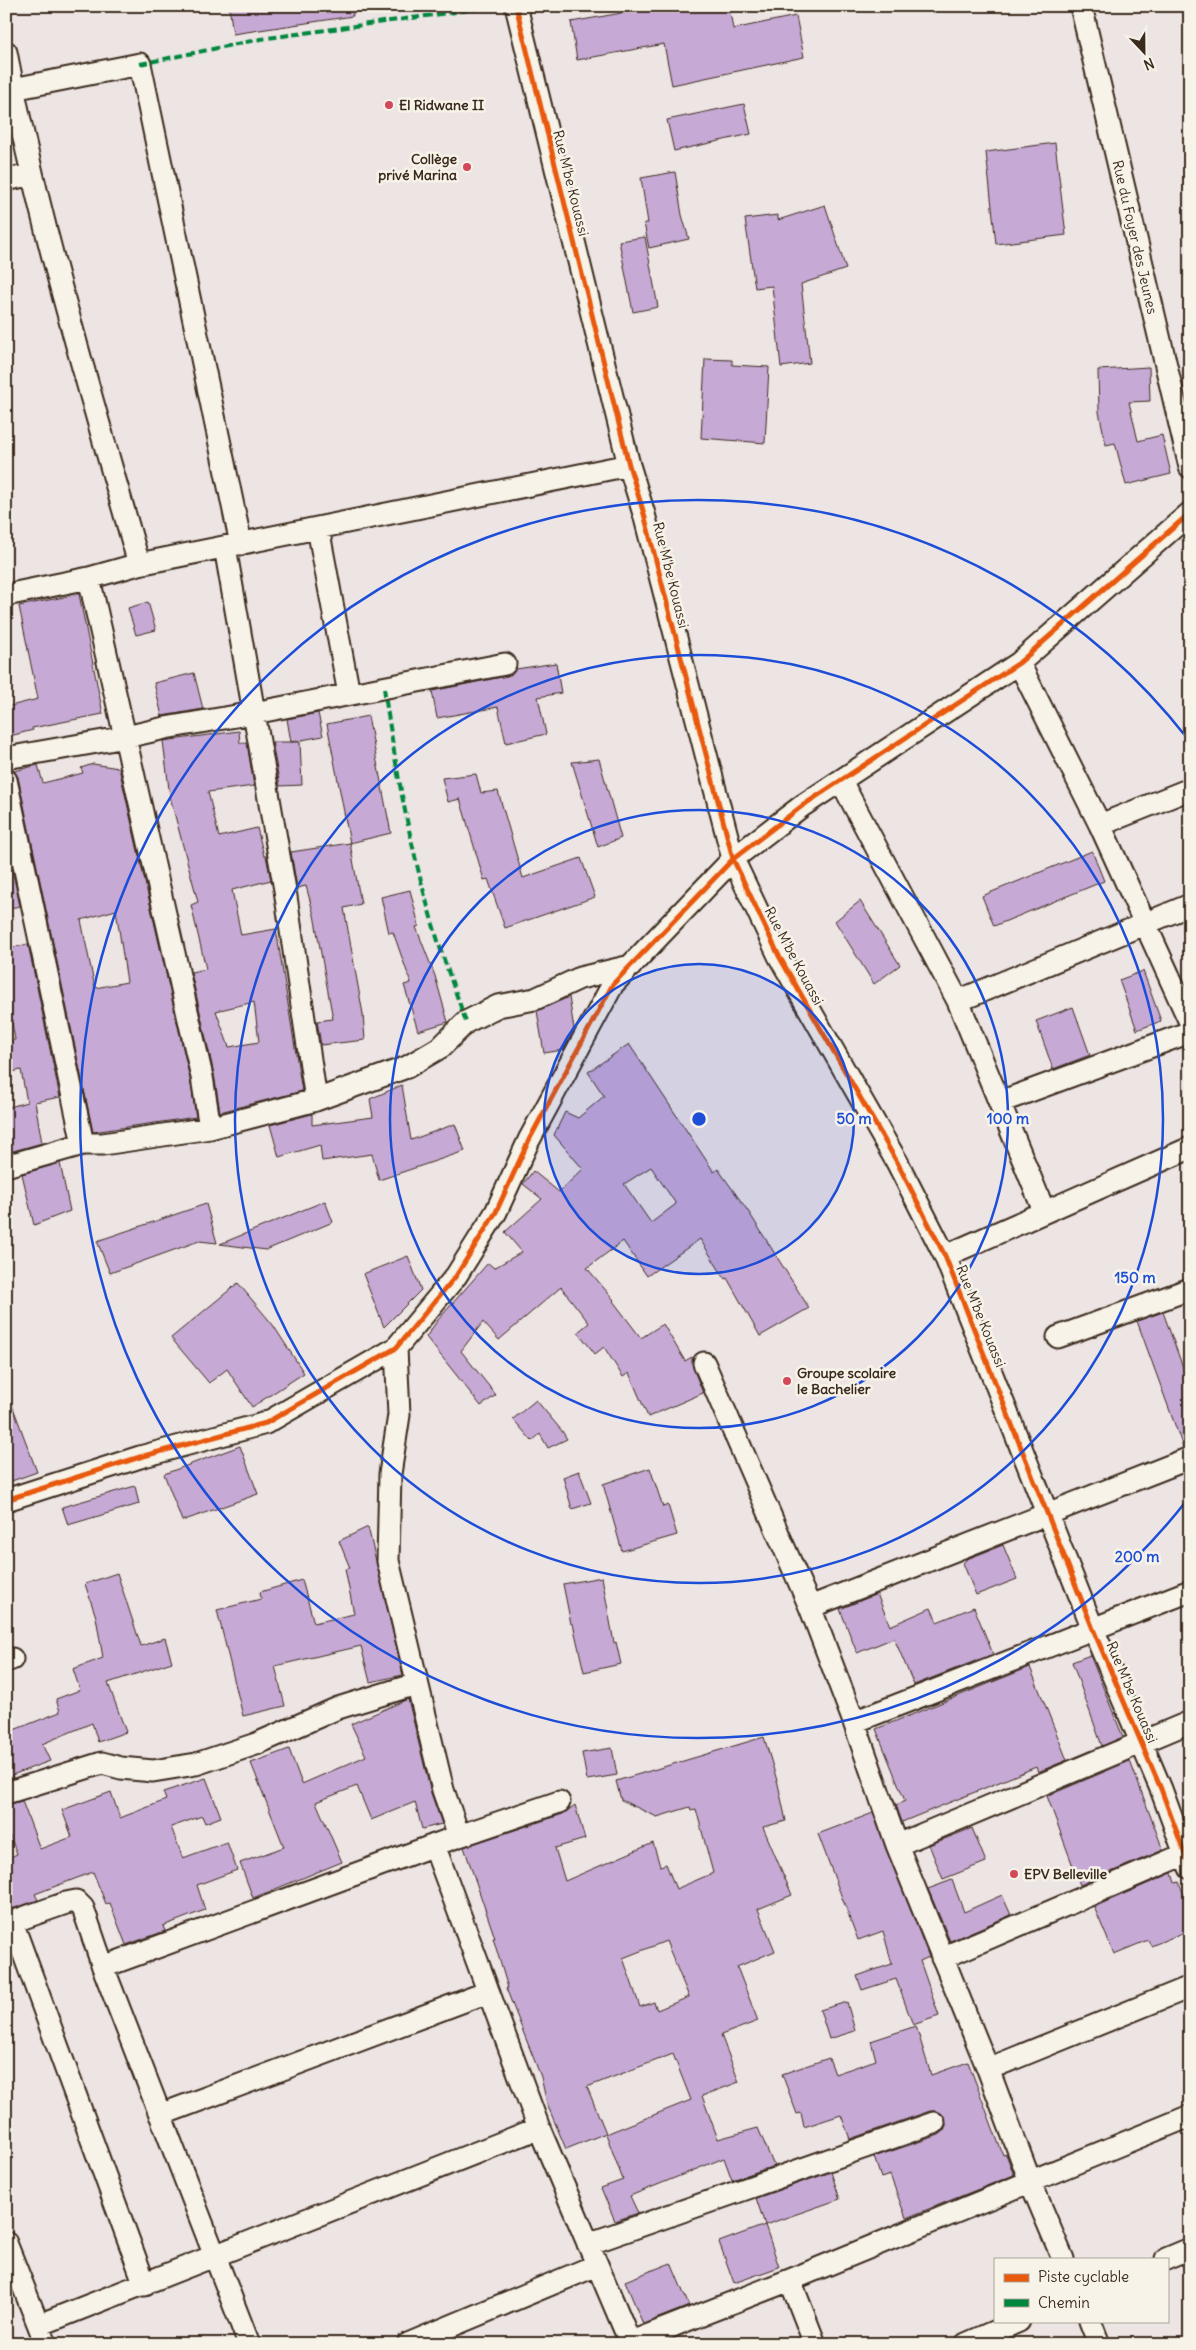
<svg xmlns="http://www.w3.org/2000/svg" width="1196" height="2350" font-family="Delius,sans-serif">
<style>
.building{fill:#c6a9d5;stroke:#3b2a1e;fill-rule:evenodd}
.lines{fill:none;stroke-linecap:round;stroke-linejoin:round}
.street-casing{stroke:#3b2a1e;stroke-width:25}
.street{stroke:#f7f3e8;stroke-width:21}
.quiet{stroke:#00873e;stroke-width:4;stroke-dasharray:8 4;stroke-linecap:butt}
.cycleway-casing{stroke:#f7f3e8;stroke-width:8}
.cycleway{stroke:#e8590c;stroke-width:5}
.ring{fill:none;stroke:#1d4ed8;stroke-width:2.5}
.poi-dot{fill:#d1495b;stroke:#f7f3e8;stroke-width:2}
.labels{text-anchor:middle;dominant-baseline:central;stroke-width:5;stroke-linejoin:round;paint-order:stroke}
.poi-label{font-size:14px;font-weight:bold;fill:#3b2a1e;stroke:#f7f3e8;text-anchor:start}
.street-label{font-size:14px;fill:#3b2a1e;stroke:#f7f3e8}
.centre{fill:#1d4ed8;stroke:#f7f3e8;stroke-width:2.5}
.ring-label{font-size:15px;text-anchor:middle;font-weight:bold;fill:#1d4ed8;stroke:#f7f3e8;stroke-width:5;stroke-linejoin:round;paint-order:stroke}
</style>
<rect width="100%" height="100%" fill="#ede4e4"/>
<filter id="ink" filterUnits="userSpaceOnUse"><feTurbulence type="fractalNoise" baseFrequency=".02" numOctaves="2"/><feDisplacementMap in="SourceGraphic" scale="10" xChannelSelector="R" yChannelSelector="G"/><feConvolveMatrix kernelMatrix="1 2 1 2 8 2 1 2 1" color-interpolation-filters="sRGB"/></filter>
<g filter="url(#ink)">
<path class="building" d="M229,6H352L353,16L233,34Z
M661,6H729L733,29L796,16L804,57L672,85L664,44L577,60L571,22Z
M744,104L751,134L674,151L667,120Z
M1055,143L1066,235L996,244L986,152Z
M675,172L682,215L689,239L649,248L644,223H648L641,178Z
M825,205L846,269L801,284L810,363L781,367L772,286L755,288L745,219L778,215V220Z
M645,237L658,307L633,312L619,241Z
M705,359L732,360V365L769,367L765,443L701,438Z
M1149,367L1150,401L1129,402L1138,441L1162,435L1171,474L1126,485L1115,443L1106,445L1099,412L1098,370Z
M79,594L103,714L32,728L33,730L6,737V707L38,699L19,606Z
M148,602L156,630L136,635L128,608Z
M556,663L561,693L538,697L546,734L506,743L498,707L437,718L432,691L507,676L516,669Z
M194,673L203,709L162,716L154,683Z
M318,713L323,736L291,742L287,719Z
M368,716L391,833L350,843L327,724Z
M239,731L240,743H247L254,786L208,792L219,837L257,828L264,856H266L271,880L232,890L241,935L276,929L302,1091L220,1112L214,1074L191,972L206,969L191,905L198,902L170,797L163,741ZM254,1002L259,1042L229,1047L216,1011Z
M272,742H300L302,785L280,786Z
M599,759L621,838L598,847L572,762Z
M93,764L119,768L190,1079L196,1117L93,1132L18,777L14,771L38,765L43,783L83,773L81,768ZM116,910L127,982L95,988L81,920Z
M476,774L481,793L498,791L523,878L581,858L595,897L505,928L488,879L484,880L460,799L448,802L442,778Z
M6,842L20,906L6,909Z
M350,843L361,904L344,908L363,1014L365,1040L321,1045L317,1021L333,1019L314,915L306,886L297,888L291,852Z
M1092,851L1104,881L994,926L982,896Z
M410,890L419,926L416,927L435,976L448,1022L418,1031L404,985L411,983L393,932L389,933L381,897Z
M860,901L900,965L874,984L835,921Z
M28,944L60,1097L35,1102L42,1143L6,1153V1108L27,1102L21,1070L6,1073V1041L15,1040L9,1006L6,1007V949Z
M1143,971L1161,1021L1137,1030L1119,980Z
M569,997L574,1029L563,1050L544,1053L537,1011Z
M1073,1007L1090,1055L1053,1069L1036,1021Z
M629,1044L714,1172L718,1169L748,1211L809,1308L760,1336L727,1278L725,1279L700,1239L647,1276L623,1241L587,1268L614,1300L613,1301L641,1338L663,1324L685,1361L692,1357L693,1368L703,1393L648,1417L629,1373L623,1377L604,1347L595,1354L578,1332L589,1323L561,1287L499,1340L483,1322L461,1351L496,1395L481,1406L426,1337L437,1321L488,1263L494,1268L522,1252L505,1232L542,1199L523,1184L533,1171L559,1192L583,1169L554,1135L565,1112L578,1118L604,1096L588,1072ZM651,1167L676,1204L651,1223L624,1184Z
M402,1085L411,1140L455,1124L465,1151L379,1180L372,1154L322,1161L320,1145L279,1157L270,1125L312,1114V1125L373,1117L370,1099Z
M60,1163L70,1211L34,1225L22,1174Z
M325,1201L333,1222L266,1250L220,1244Z
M206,1204L217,1243L199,1241L110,1273L97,1241Z
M408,1256L421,1290L384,1327L363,1274Z
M238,1283L273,1325L304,1373L252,1407L227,1369L209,1383L171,1338Z
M1163,1312L1190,1387V1446L1183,1447L1137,1321Z
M6,1394H8L37,1472L6,1483Z
M536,1400L562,1431L567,1439L548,1448L540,1434L532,1441L513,1419Z
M240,1446L258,1494L182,1521L164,1474Z
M650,1468L663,1507L668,1505L677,1535L622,1551L603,1484Z
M579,1471L591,1503L572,1509L563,1477Z
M135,1486L139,1504L68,1525L62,1507Z
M368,1527L403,1675L370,1682L361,1646L275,1666L285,1706L243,1716L217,1610L261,1599L260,1592L302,1580L314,1623L354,1614L345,1569L350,1568L339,1541Z
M1003,1545L1017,1579L976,1595L963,1563L967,1559Z
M117,1573L141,1646L165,1638L172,1662L108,1683L126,1732L98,1742L92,1723L42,1744L50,1761L12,1775L13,1778L6,1780V1733L60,1712L56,1699L80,1690L73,1669L103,1658L96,1617L85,1584Z
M602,1577L614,1643L616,1642L621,1664L584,1672L573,1624H571L563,1584Z
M877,1594L890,1626L931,1608L937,1622L974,1607L993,1654L914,1685L894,1638L857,1653L840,1609Z
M1090,1655L1123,1737L1102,1746L1072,1662Z
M1030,1667L1067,1760L1038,1772L1036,1767L902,1822L896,1805L905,1801L876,1729Z
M408,1699L431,1793L442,1824L422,1829L415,1802L371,1820L357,1786L316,1802L342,1862L253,1898L240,1863L284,1847L251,1763L289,1749L302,1784L366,1756L351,1724Z
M764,1737L778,1784L786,1821L763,1827L792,1895L758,1909L775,1951L737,1967L758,2021L721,2035L739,2082L702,2096L718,2139L758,2128L774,2166L732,2180L724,2158L630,2196L638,2213L615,2221L601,2188L623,2180L606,2134L691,2100L673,2054L587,2087L606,2133L566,2149L547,2104L541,2077L506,1988H508L493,1938H495L464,1847L563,1814L575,1805L585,1839L555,1848L565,1881L653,1843L660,1866L666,1864L676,1889L713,1873L696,1809L691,1810L690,1807L657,1817L621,1800L616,1781ZM666,1941L689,1997L657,2010L654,2002L640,2007L623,1958Z
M612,1748L617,1775L587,1780L582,1753Z
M1130,1761L1163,1850L1080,1885L1047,1796Z
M206,1778L221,1817L205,1823L202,1816L171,1827L183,1858L227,1842L237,1870L197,1885L205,1910L163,1926L165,1931L126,1945L110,1903L106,1904L93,1872L35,1894L38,1900L6,1911V1859L17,1854L6,1826V1805L22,1801L40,1849L72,1837L62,1810L111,1792L120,1818L166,1800L163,1792Z
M873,1813L929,1957L920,1961L939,2016L913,2025L896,1979L862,1990L857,1976L892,1964L883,1931L858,1940L818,1834Z
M972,1828L986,1862L943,1879L929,1845Z
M1172,1873L1175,1883L1179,1882L1190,1910V1930L1151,1946L1148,1940L1114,1954L1094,1907Z
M952,1880L964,1912L1002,1895L1011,1915L950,1941L928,1889Z
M847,2002L855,2031L829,2039L820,2010Z
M916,2026L931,2075L968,2062L1003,2155L1006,2154L1014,2175L906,2218L890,2175L881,2178L874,2157L939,2135L944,2131L946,2125L942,2114L937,2111H930L850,2139L841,2115L804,2127L801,2113L797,2114L782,2074L829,2058L835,2074L876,2060L871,2041Z
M831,2172L840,2199L765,2225L756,2198Z
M765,2225L779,2267L734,2283L719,2242Z
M671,2263L689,2306L643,2324L625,2281Z"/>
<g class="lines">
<defs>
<path id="street" d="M516,6L629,465L644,514L733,859L779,956L897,1162L945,1256L1093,1629L1161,1789L1190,1868
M1081,6L1190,467
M6,52C39,225 91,395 139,564
M13,89L140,64L241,544
M6,180L32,174
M318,528L349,694
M225,547L285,890L316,1100
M89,578L202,1077L210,1128
M6,595L89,578L139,564L629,465
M1019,663L1100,825L1190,1022
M6,758L126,737L165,728L254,713L505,664
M6,780L83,1144
M841,781L958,1001L1044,1211
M1100,825L1190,789
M958,1001L1190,905
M1000,1102L1190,1032
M6,1166L83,1144H103L210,1128L316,1100L407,1067L441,1047L466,1022L498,1006L535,999L580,978L631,966
M945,1256L1190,1148
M1058,1337L1190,1289
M396,1348L399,1415L390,1474L388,1561L443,1790L459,1836
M704,1363L810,1607L854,1722L897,1845L988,2069L1030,2181L1063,2259
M6,1500L140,1457L266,1423L396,1348L456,1276L496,1212L529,1140L613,984L733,859L802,806L1019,663L1190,513
M810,1607L1190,1458
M6,1661L12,1659
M854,1722L1190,1591
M6,1793L102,1763L121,1768L153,1771L196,1764L256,1744L338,1708L416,1684
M434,1845L539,2128L630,2342
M897,1845L1190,1722
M12,1922L145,2285
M6,1924L66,1903L76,1901L83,1908L103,1967L249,2344
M942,1958L1190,1852
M103,1967L459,1836L559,1802
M988,2069L1190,1987
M160,2115L488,1992
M6,2243L46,2344
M588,2244L934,2123
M1166,2259L1190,2249
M790,2280L815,2344
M1090,2321L1099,2344
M39,2325L539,2128
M408,2344L597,2265
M626,2344L790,2280L1190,2116
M966,2344L1019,2321"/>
</defs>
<use href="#street" class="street-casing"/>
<use href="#street" class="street"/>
<path class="quiet" d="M140,64L261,39L498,6
M384,688C396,770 411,852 435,931C444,962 456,992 466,1022"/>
<defs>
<path id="cycleway" d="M516,6L629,465L644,514L733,859L779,956L897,1162L945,1256L1093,1629L1161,1789L1190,1868
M6,1500L140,1457L266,1423L396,1348L456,1276L496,1212L529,1140L613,984L733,859L802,806L1019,663L1190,513"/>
</defs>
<use href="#cycleway" class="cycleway-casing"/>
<use href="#cycleway" class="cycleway"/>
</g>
</g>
<circle cx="699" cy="1119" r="155" fill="#1d4ed8" fill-opacity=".12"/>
<g class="ring">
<circle cx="699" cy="1119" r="155"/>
<circle cx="699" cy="1119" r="309"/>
<circle cx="699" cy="1119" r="464"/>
<path d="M1187 1500A619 619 0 1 1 1187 738"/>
</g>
<g class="poi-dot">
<circle cx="389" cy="105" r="5"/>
<circle cx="467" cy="167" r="5"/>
<circle cx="787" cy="1381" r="5"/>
<circle cx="1014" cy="1874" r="5"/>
</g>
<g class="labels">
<g class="poi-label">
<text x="399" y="105">El Ridwane II</text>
<text x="457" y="159" text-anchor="end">Collège<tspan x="457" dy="16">privé Marina</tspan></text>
<text x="797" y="1373">Groupe scolaire<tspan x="797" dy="16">le Bachelier</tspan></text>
<text x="1024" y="1874">EPV Belleville</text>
</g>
<g class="street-label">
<text transform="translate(571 183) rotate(76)">Rue M'be Kouassi</text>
<text transform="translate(1135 237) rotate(77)">Rue du Foyer des Jeunes</text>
<text transform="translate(671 575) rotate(76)">Rue M'be Kouassi</text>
<text transform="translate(794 956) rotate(62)">Rue M'be Kouassi</text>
<text transform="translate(981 1316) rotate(68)">Rue M'be Kouassi</text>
<text transform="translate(1132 1692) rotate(67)">Rue M'be Kouassi</text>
</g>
</g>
<circle cx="699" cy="1119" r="8" class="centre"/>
<g class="ring-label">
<text x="854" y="1124">50 m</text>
<text x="1008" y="1124">100 m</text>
<text x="1135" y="1283">150 m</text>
<text x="1137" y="1562">200 m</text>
</g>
<rect width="1196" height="2350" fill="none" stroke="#f7f3e8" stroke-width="25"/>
<rect x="12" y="12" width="1171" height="2325" fill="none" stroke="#3b2a1e" stroke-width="2" filter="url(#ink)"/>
<rect x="994" y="2258" width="175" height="65" fill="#f7f3e8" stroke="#aca397"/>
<rect x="1004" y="2274" width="25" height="8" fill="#e8590c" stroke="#aca397"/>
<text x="1038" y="2282" font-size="15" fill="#3b2a1e">Piste cyclable</text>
<rect x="1004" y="2299" width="25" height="8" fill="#00873e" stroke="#aca397"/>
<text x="1038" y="2308" font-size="15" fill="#3b2a1e">Chemin</text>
<g transform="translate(1144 52) rotate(158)" stroke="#f7f3e8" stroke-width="4" paint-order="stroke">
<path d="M0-4L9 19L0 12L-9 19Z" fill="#3b2a1e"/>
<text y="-8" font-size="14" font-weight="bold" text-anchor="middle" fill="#3b2a1e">N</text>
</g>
</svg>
